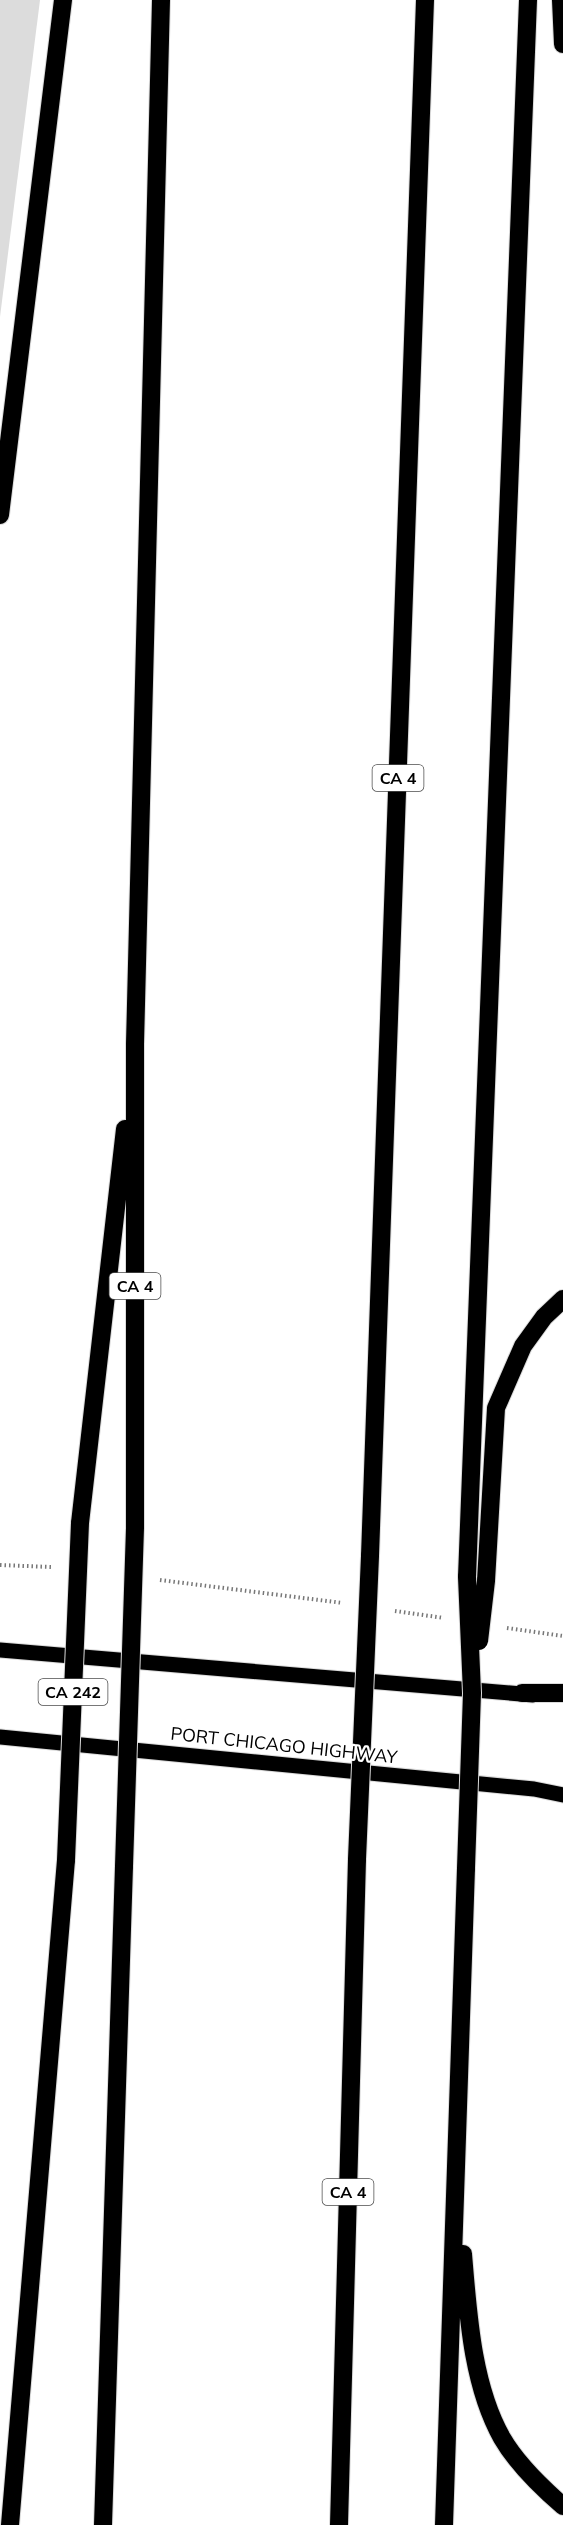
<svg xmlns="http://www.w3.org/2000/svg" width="563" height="2525" font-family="Mulish,sans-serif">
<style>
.green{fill:#dcdcdc}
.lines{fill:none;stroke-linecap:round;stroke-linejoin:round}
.major-casing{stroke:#dbdbdb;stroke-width:17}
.highway-casing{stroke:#dbdbdb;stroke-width:20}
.path{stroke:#777;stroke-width:4;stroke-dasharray:1.5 3;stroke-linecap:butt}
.major{stroke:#000;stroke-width:15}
.highway{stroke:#000;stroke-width:18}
.highway-bridge-casing{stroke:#dbdbdb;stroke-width:20;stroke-linecap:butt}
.highway-bridge{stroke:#000;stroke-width:18}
.labels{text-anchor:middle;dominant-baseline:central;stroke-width:4.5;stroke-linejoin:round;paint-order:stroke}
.shield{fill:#fff;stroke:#4c4c4c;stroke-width:1.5}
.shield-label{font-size:16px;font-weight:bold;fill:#000}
.street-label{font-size:18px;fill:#000;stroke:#fff}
</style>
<rect width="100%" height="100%" fill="#fff"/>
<path class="green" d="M0,0H40L0,317Z"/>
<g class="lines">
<defs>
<path id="major" d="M0,1650L533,1695
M0,1737L534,1789L563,1795"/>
<path id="highway" d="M561,0L563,44
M0,515L63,0
M80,1523L125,1129
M135,1528V1044L161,0
M370,1556L425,0
M467,1577L528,0
M486,1581L496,1408L523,1346L544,1317L563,1299
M522,1693H563
M463,2254C468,2313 472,2385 502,2438C517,2464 540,2486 563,2506
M10,2525L66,1860
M103,2525L124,1866
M339,2525L357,1859
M444,2525L466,1868"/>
</defs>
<use href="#major" class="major-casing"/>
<use href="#highway" class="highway-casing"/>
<path class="path" d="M0,1565L51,1567
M160,1580L343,1603
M395,1611L444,1618
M507,1628L563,1636"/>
<use href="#major" class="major"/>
<use href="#highway" class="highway"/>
<defs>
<path id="highway-bridge" d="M479,1641L486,1581
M357,1859L370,1556
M66,1860L80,1523
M124,1866L135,1528
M466,1868L472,1693L467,1577"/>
</defs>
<use href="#highway-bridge" class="highway-bridge-casing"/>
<use href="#highway-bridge" class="highway-bridge"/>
</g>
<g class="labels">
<g class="shield">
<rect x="372.5" y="765" width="51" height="26" rx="4.5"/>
<rect x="109.5" y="1273" width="51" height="26" rx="4.5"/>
<rect x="38.5" y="1679" width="69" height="26" rx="4.5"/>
<rect x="322.5" y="2179" width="51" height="26" rx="4.5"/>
</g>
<g class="shield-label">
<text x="398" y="778">CA 4</text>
<text x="135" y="1286">CA 4</text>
<text x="73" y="1692">CA 242</text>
<text x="348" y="2192">CA 4</text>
</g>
<g class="street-label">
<text transform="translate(284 1745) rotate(6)">PORT CHICAGO HIGHWAY</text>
</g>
</g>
</svg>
